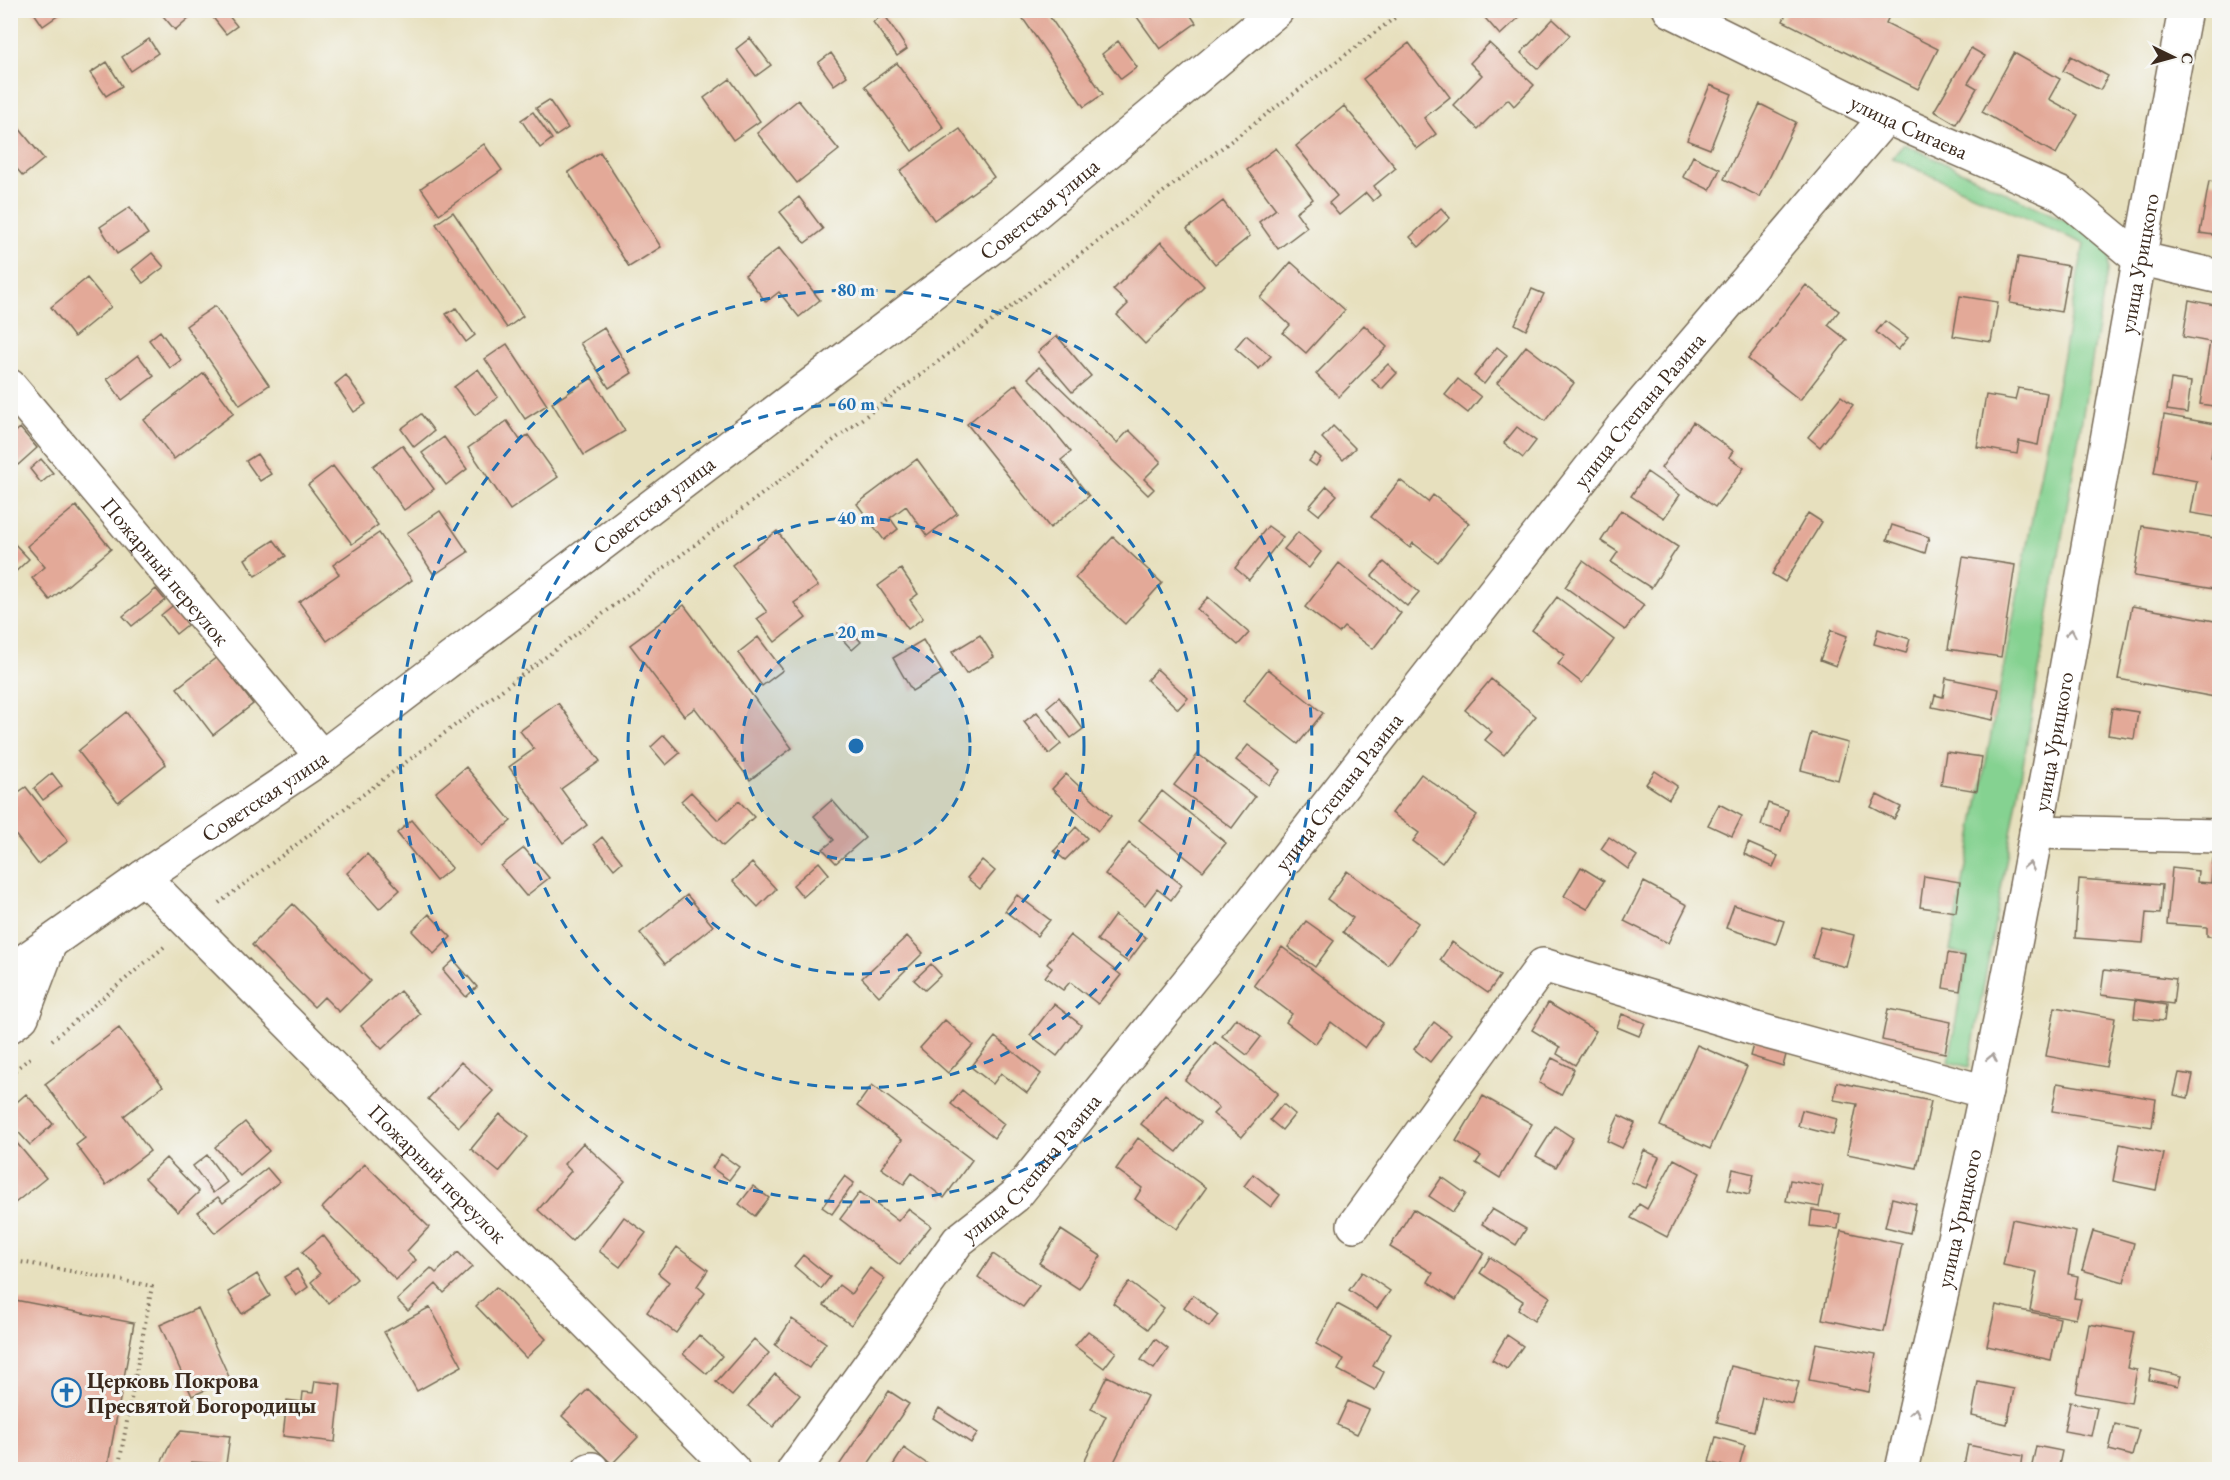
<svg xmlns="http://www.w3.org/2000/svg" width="2230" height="1480" font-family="'EB Garamond',serif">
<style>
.green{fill:#85d291;stroke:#607e58;stroke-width:1.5}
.building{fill:#e3a998}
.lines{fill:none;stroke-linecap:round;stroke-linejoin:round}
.minor-casing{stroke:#776a56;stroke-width:36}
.path{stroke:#776a56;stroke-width:4;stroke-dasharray:1.5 4.5;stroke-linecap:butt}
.minor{stroke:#fff;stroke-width:33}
.oneway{stroke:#a79f9a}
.ring{fill:none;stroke:#1f6fb2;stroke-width:3;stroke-dasharray:10 8}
.labels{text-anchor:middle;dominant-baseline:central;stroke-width:6;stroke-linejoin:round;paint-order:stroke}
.street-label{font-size:22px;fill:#3b2a1e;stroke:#f6f6f2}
.poi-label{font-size:22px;font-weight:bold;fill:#3b2a1e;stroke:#f6f6f2;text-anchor:start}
.centre{fill:#1f6fb2;stroke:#f6f6f2;stroke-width:3}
.ring-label{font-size:18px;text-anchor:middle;font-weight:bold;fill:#1f6fb2;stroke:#f6f6f2;stroke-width:6;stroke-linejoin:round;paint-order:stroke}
</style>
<rect width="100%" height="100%" fill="#f6f6f2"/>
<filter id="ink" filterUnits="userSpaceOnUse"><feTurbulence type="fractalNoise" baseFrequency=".0167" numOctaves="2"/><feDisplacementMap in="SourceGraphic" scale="12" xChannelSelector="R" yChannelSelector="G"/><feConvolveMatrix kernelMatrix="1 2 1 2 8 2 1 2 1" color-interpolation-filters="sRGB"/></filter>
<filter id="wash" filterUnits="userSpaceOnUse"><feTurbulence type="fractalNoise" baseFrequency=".008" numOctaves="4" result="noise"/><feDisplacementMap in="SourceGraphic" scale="24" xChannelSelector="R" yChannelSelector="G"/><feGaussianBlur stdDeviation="1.35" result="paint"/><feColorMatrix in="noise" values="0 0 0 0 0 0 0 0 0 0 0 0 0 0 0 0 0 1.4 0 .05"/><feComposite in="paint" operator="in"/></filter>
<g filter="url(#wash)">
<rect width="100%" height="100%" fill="#e7e0be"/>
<path class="green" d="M1904,144L2112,243L2016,806L1969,1067L1949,1062L1967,955L1950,951L2084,244L1892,158Z"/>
<g id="blocks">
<path class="building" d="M32,10H66L43,26Z
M158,10H186L191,16L175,30Z
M207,10H224L237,26L226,34Z
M1017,10H1045L1103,94L1084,107Z
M1132,10H1187L1196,23L1160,49Z
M1478,10H1527L1500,35Z
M1788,10H1892L1886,23L1938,49L1918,89L1783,21Z
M884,14L907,49L897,56L873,22Z
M1553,19L1570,35L1538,69L1521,53Z
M750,38L771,65L756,76L736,49Z
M149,39L158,53L131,71L122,57Z
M1118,41L1137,67L1121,79L1102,54Z
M1409,43L1450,97L1424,118L1436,134L1417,149L1363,79Z
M1489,43L1534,85L1514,106L1508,99L1478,129L1453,105L1482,75L1470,63Z
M1971,48L1985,56L1968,83L1977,88L1956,124L1934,111Z
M831,53L847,76L834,85L818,63Z
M2014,53L2060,79L2049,99L2078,115L2056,154L1982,112Z
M2071,56L2108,76L2100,90L2063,71Z
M107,62L122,86L106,96L90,73Z
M897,63L944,128L912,151L865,86Z
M730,79L760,121L733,140L704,98Z
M1710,85L1732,94L1710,149L1687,140Z
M549,100L568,128L556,136L536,108Z
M798,100L839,150L797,183L757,133Z
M1760,104L1796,122L1760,197L1724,179Z
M1344,106L1396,168L1374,186L1380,195L1373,201L1366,193L1339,215L1329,203L1337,196L1296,146Z
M533,112L552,139L540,148L521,120Z
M10,117L44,159L23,176L10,161Z
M960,129L994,177L934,220L900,171Z
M484,144L502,170L439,214L421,188Z
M1276,148L1313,199L1296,212L1307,227L1278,249L1259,222L1276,209L1247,170Z
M600,152L661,247L629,267L568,172Z
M1693,156L1720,169L1710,190L1683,177Z
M2209,181L2220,183V236L2200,233Z
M799,197L823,229L805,243L780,212Z
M1223,201L1250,236L1215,264L1187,229Z
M130,207L148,234L117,254L100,227Z
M1441,208L1450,218L1419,247L1410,237Z
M453,212L523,316L507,328L436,224Z
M1161,242L1204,286L1145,344L1117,315L1128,304L1113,290Z
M779,248L820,300L799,317L779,292L766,302L745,275Z
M152,253L164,267L143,283L132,269Z
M2018,257L2069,266L2061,312L2010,303Z
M1291,262L1345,310L1306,353L1283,333L1290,325L1260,298Z
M87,278L111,307L74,337L51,307Z
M1806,285L1839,311L1828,325L1847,340L1800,400L1748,359Z
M1532,289L1544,294L1526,330L1515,324Z
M1960,296L1998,302L1991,342L1953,336Z
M2189,300L2220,306V407L2200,404L2210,342L2183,337Z
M215,306L269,385L240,405L186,326Z
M456,308L475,335L466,342L446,314Z
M1885,321L1908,338L1898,350L1876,332Z
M1364,325L1387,347L1339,397L1316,374Z
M604,328L632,373L609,388L580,343Z
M160,331L181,360L170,368L149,340Z
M1246,335L1271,356L1259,369L1235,348Z
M1057,336L1091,376L1072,392L1038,352Z
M507,344L547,405L525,419L485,359Z
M1526,346L1574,383L1545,421L1497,383Z
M1497,347L1507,355L1484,384L1474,376Z
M138,355L154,376L122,400L107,379Z
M1388,364L1397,373L1382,389L1372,380Z
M1039,367L1117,443L1129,430L1161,462L1144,479L1154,489L1148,495L1028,378Z
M478,369L498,397L475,415L454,387Z
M204,373L234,413L174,459L144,420Z
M346,375L366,404L354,412L335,384Z
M592,378L625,431L584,455L552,403Z
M1458,379L1481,397L1468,413L1445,395Z
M2171,379L2191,382L2187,413L2167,410Z
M1016,384L1071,452L1061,460L1089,496L1050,528L967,424Z
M2018,388L2047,393L2038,445L2019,441L2017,454L1977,447L1986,395L2015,400Z
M1841,396L1853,405L1820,447L1808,437Z
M421,414L434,431L414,447L401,429Z
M2164,415L2220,425V445L2213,444L2211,458L2220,459V489L2215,517L2191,513L2197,481L2154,473Z
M507,421L520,440L528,435L558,477L510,510L468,448Z
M1693,422L1733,451L1729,457L1744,468L1715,507L1661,468Z
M1333,426L1355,448L1343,460L1322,438Z
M1517,427L1536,441L1523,458L1504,443Z
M20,428L37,448L18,465L10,457V437Z
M444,437L467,469L446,485L422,453Z
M402,445L434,489L404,510L373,466Z
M1315,453L1321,458L1316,466L1309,461Z
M257,454L271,474L260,481L246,461Z
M41,459L53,473L41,483L30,469Z
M917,459L957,513L927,536L906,506L890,518L898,529L884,540L857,504Z
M333,466L378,525L352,544L308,485Z
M1647,472L1680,495L1664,518L1631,496Z
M1400,480L1428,502L1433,495L1469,523L1438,562L1413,543L1410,548L1371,517Z
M1327,486L1337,495L1319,515L1309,507Z
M76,506L111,549L50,600L32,578L45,567L27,546Z
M1621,510L1678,547L1651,588L1611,562L1618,552L1601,541Z
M440,511L468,552L434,575L407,533Z
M1808,513L1822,522L1785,582L1772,574Z
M1892,525L1929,537L1925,553L1887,540Z
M1268,526L1283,537L1249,580L1235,568Z
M2142,526L2220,539V590L2134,576Z
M777,531L818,586L794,603L806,618L775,642L757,619L767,612L732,565Z
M1298,532L1321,552L1309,568L1284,549Z
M379,533L412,580L327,641L299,602L339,574L333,565Z
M1113,537L1162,583L1125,624L1075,578Z
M10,539L29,559L10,577Z
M274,540L286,556L255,576L245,559Z
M1963,557L2015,565L2001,657L1948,649Z
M1583,561L1644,605L1625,630L1565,587Z
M1384,562L1419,592L1407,606L1372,576Z
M1339,563L1401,613L1373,649L1344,627L1339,633L1305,607Z
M901,569L918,594L910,600L923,618L908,629L878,586Z
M156,589L165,600L132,626L123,616Z
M1208,597L1249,633L1238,645L1197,609Z
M1557,597L1614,640L1582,683L1558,664L1565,655L1532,630Z
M176,603L191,622L176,634L161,615Z
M684,605L792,748L750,780L695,708L684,716L630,645Z
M2132,606L2220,622V698L2118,679Z
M846,625L861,642L852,650L837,633Z
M1878,629L1910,639L1906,653L1874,644Z
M1831,630L1847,636L1836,666L1820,660Z
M980,635L994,657L966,674L952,652Z
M758,637L783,670L762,686L738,653Z
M923,640L943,673L912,691L893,658Z
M217,657L253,704L213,735L177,688Z
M1157,669L1188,698L1178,709L1147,680Z
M1268,669L1323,713L1298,744L1243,701Z
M1946,678L1999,689L1993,720L1932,707L1935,695L1943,697Z
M1491,679L1536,716L1504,755L1485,740L1492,732L1465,710Z
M1059,697L1083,729L1071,738L1047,707Z
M558,703L600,761L561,789L587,825L563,843L509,767L534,749L520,731Z
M2112,708L2138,712L2134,739L2108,735Z
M126,712L166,764L118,802L78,751Z
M1037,712L1061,744L1049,754L1024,722Z
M1811,733L1848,743L1838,780L1801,770Z
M664,735L680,753L666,765L651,747Z
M1248,745L1281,770L1269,785L1236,760Z
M1946,752L1982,757L1977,791L1941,785Z
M1198,754L1255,797L1232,828L1174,785Z
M466,767L511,821L481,846L436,792Z
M1655,771L1677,786L1669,799L1646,784Z
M52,773L62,786L43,800L34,788Z
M1066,774L1111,816L1098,831L1052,789Z
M1421,774L1477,815L1442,863L1413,841L1419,833L1392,813Z
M26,787L68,841L38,864L10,828V798Z
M1162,791L1226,843L1203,871L1139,820Z
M691,792L718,820L739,801L754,817L723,846L681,801Z
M1877,795L1901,807L1894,819L1871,807Z
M832,800L865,838L836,863L823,849L834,840L814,816Z
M1768,803L1788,810L1781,831L1761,825Z
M1719,804L1742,816L1732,836L1708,825Z
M412,820L452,868L436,881L397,833Z
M1076,827L1087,838L1065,860L1054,851Z
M602,837L622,862L614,869L594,844Z
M1609,837L1637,856L1628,869L1601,849Z
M1129,843L1182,885L1171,900L1157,889L1145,905L1105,874Z
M1748,843L1778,856L1773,867L1744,854Z
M524,848L549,878L526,896L501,866Z
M367,854L400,890L379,909L347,873Z
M2213,859L2220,860V937L2207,936V927L2167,924L2172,868L2198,871L2197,882L2211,883Z
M982,860L995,871L980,889L967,878Z
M819,862L829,874L803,897L793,885Z
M752,863L776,889L758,907L733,881Z
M1581,867L1604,881L1587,909L1564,896Z
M1347,871L1418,923L1388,965L1343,932L1353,918L1327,899Z
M1924,876L1960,882L1956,912L1920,907Z
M2079,879L2162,885L2160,914L2146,913L2143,943L2075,938Z
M1644,882L1687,905L1668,943L1624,921Z
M687,895L713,926L665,964L640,933Z
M1017,895L1050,920L1037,936L1005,911Z
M293,904L370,981L339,1012L324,997L314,1007L252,945Z
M1734,905L1784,921L1776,944L1726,928Z
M429,914L451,937L434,954L412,931Z
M1115,915L1146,938L1128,962L1097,940Z
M1306,921L1334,941L1315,967L1288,947Z
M1821,927L1854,935L1846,967L1812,958Z
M1070,935L1121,975L1098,1004L1070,982L1063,990L1045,977L1052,968L1047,964Z
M907,936L923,953L879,996L862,978Z
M1452,942L1500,976L1488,993L1440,960Z
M1282,947L1383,1023L1365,1048L1331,1022L1315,1044L1286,1022L1292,1014L1254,985Z
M1948,953L1965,956L1960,991L1943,988Z
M454,960L477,987L466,997L443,970Z
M931,964L941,975L925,990L914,980Z
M2104,970L2176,979L2173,1004L2101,995Z
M400,991L420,1014L382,1049L361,1026Z
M2136,1000L2166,1005L2164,1021L2134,1018Z
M1548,1003L1596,1031L1575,1065L1557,1054L1560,1047L1532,1030Z
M1054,1004L1081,1025L1057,1056L1030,1035Z
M2055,1007L2115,1018L2106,1067L2046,1056Z
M1888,1009L1951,1022L1945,1053L1882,1040Z
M1622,1014L1645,1023L1639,1036L1617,1027Z
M1236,1018L1261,1037L1247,1055L1222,1036Z
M945,1020L973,1045L948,1073L920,1048Z
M1434,1022L1451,1035L1430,1062L1414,1049Z
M119,1028L163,1086L124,1116L150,1151L106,1185L76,1145L85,1138L45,1084Z
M1756,1034L1789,1044L1783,1066L1750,1056Z
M995,1037L1041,1074L1027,1093L1001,1073L993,1084L971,1067Z
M1215,1042L1278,1093L1242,1137L1213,1114L1219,1108L1185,1080Z
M1697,1045L1747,1067L1710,1149L1660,1126Z
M1552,1058L1574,1069L1561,1095L1539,1083Z
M461,1062L493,1091L459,1127L428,1099Z
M2179,1073L2193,1075L2188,1098L2174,1095Z
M1837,1082L1931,1101L1917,1168L1847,1154L1857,1104L1834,1100Z
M2057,1083L2156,1099L2152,1127L2052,1111Z
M872,1085L972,1160L944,1198L912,1173L904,1184L881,1168L902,1140L857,1106Z
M962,1090L1004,1124L994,1138L951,1104Z
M26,1094L53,1124L30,1145L10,1123V1108Z
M1165,1094L1201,1122L1177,1152L1141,1124Z
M1483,1096L1532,1124L1500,1178L1476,1163L1481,1156L1456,1141Z
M1283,1104L1295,1114L1282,1130L1270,1120Z
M1802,1110L1837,1119L1833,1135L1798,1126Z
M500,1114L528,1137L499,1172L471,1149Z
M1619,1115L1635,1123L1622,1148L1607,1141Z
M245,1122L269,1151L240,1176L215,1147Z
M1555,1126L1573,1138L1556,1167L1536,1156Z
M10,1135L46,1178L10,1207Z
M1138,1138L1206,1188L1177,1229L1135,1199L1142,1188L1116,1169Z
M583,1143L625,1181L572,1241L538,1210L571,1171L564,1164Z
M2120,1144L2164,1154L2156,1190L2113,1181Z
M1644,1150L1659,1157L1646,1188L1631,1182Z
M721,1154L739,1167L729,1180L712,1168Z
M207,1155L227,1182L213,1193L193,1166Z
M166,1158L199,1192L178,1212L145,1178Z
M1674,1159L1700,1173L1667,1237L1631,1218L1639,1204L1647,1209Z
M365,1164L429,1227L407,1251L416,1260L396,1280L322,1208Z
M267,1168L279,1182L215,1233L198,1212L218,1197L223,1203Z
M1733,1169L1754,1174L1749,1195L1728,1190Z
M1253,1174L1280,1195L1271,1207L1244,1186Z
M845,1176L854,1183L832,1214L822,1207Z
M1442,1177L1466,1194L1453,1212L1429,1196Z
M1790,1180L1823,1186L1819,1207L1786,1201Z
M753,1186L769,1198L755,1216L739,1204Z
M860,1192L898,1221L908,1209L931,1226L900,1265L840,1219Z
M1892,1198L1916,1204L1910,1233L1885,1227Z
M1413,1209L1484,1253L1456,1300L1428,1282L1433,1273L1390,1247Z
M1492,1209L1526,1229L1516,1245L1482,1224Z
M1812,1210L1840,1214L1838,1229L1810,1226Z
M624,1217L646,1233L620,1267L599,1251Z
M2012,1219L2076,1232L2068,1274L2078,1276L2074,1298L2081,1299L2076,1319L2030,1310L2037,1272L2003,1265Z
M1061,1230L1101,1256L1079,1289L1039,1263Z
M1841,1231L1902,1244L1884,1332L1822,1319Z
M2093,1231L2134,1243L2124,1282L2082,1270Z
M323,1235L357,1279L328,1303L311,1282L320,1274L302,1252Z
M677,1247L708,1270L697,1286L705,1293L676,1333L647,1312L669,1282L658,1273Z
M458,1252L472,1267L444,1293L436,1284L408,1311L397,1300L431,1268L436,1273Z
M993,1254L1039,1286L1023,1307L978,1277Z
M803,1255L830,1277L821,1289L794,1266Z
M1490,1257L1550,1297L1534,1321L1518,1310L1523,1301L1480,1273Z
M870,1268L885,1279L851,1325L824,1305L839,1285L851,1294Z
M297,1269L308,1287L296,1296L284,1277Z
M1362,1272L1390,1291L1377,1309L1349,1290Z
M257,1274L270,1296L242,1314L228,1292Z
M1129,1282L1164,1308L1148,1329L1113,1303Z
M496,1287L546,1339L526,1358L476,1306Z
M1193,1295L1218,1315L1209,1327L1184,1307Z
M10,1299L134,1323L107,1470H17L15,1463L10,1462Z
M1337,1304L1391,1333L1373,1366L1384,1372L1375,1390L1338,1370L1344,1359L1316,1344Z
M1996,1305L2060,1318L2051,1360L1987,1346Z
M430,1307L462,1366L417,1391L384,1332Z
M198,1308L230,1379L192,1396L160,1325Z
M792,1319L826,1343L809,1368L775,1345Z
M2089,1324L2134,1332L2127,1368L2137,1370L2131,1403L2076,1393Z
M1088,1331L1116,1352L1104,1368L1075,1346Z
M699,1335L722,1356L707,1374L683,1354Z
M1507,1335L1523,1346L1507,1369L1492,1360Z
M754,1339L769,1353L732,1396L716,1382Z
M1155,1339L1168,1349L1154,1369L1141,1360Z
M1816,1343L1876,1354L1869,1392L1809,1380Z
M1731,1366L1799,1382L1793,1404L1762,1397L1754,1431L1717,1422Z
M2151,1369L2181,1376L2178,1386L2149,1380Z
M775,1374L800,1395L773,1427L748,1406Z
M1107,1376L1147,1396L1110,1470H1080L1106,1416L1091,1409Z
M315,1381L341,1384L335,1442L283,1436L287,1400L302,1402L303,1392L313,1393Z
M1978,1382L2014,1389L2007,1424L1972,1416Z
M588,1389L638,1437L612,1464L562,1416Z
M889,1391L909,1404L864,1470H836Z
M1348,1401L1369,1410L1357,1434L1337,1425Z
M2070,1402L2097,1408L2091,1436L2064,1431Z
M939,1408L978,1433L971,1443L933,1418Z
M2115,1424L2139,1430L2132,1456L2109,1450Z
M181,1431L230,1436L226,1464L191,1462L187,1470H158L171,1442Z
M1716,1437L1745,1445L1738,1470L1709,1462Z
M1968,1445L2023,1456L2021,1470H1963Z
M2036,1446L2062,1451L2058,1470H2031Z
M904,1448L936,1470H890Z"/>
</g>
</g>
<g filter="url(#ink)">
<use href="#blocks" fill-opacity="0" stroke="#776a56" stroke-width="1.5"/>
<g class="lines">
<defs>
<g id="minor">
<path id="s1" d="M1670,10L1886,117L2061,194L2138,258L2220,277"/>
<path id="s2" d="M10,386L322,757"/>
<path d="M2036,832L2220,836"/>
<path id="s3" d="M143,877L733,1470"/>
<path id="s4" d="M10,971L143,877L322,757L1021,225L1277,10"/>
<path d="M10,1026L22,1017L50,943"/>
<path d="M1354,1225L1543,965L1756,1029L1986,1092"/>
<path d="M589,1470L592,1469"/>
<path id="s5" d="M794,1470L958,1241L1015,1196L1227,934L1624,425L1886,117"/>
<path id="s6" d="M1902,1470C1930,1343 1960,1217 1986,1090C2059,732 2117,370 2185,10"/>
</g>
</defs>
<use href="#minor" class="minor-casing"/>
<path class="path" d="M219,903L1405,10
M52,1040L164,947
M10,1074L30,1058
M10,1260L152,1286L118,1470"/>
<use href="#minor" class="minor"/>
</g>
<defs><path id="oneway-chevron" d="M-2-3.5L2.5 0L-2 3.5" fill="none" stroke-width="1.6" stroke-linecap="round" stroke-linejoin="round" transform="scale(1.5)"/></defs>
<g class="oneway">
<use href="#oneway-chevron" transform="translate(2071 633) rotate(-80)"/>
<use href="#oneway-chevron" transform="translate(2029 866) rotate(-79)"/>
<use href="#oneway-chevron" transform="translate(1992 1058) rotate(-79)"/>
<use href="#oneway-chevron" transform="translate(1915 1412) rotate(-78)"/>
</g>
</g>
<circle cx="856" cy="746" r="114" fill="#1f6fb2" fill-opacity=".12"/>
<g class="ring">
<circle cx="856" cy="746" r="114"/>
<circle cx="856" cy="746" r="228"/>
<circle cx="856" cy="746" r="342"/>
<circle cx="856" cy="746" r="456"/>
</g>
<defs>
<symbol id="church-ring" viewBox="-11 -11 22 22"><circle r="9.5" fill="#f6f6f2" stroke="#1f6fb2" stroke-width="1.5"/><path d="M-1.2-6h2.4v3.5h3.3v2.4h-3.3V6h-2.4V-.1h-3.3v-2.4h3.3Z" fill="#1f6fb2"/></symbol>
</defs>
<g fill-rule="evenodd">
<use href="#church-ring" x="50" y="1376" width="33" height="33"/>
</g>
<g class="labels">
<g class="street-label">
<text stroke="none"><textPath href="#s1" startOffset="266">улица Сигаева</textPath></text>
<text stroke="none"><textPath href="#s4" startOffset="1281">Советская улица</textPath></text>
<text stroke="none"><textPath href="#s6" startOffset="1230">улица Урицкого</textPath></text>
<text stroke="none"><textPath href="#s5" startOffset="1358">улица Степана Разина</textPath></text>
<text stroke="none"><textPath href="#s4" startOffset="795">Советская улица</textPath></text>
<text stroke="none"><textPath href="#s2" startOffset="242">Пожарный переулок</textPath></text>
<text stroke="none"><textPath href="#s6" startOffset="744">улица Урицкого</textPath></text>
<text stroke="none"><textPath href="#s5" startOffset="872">улица Степана Разина</textPath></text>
<text stroke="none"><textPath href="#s4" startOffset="309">Советская улица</textPath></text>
<text stroke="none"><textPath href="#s5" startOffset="386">улица Степана Разина</textPath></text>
<text stroke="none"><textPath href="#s3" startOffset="418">Пожарный переулок</textPath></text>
<text stroke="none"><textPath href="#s6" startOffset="258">улица Урицкого</textPath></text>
</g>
<g class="poi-label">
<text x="87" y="1380">Церковь Покрова<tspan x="87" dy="25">Пресвятой Богородицы</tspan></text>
</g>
</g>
<circle cx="856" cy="746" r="9" class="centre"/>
<g class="ring-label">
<text x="856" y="296">80 m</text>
<text x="856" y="410">60 m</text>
<text x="856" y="524">40 m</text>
<text x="856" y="638">20 m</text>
</g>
<rect width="2230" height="1480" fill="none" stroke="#f6f6f2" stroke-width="36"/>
<g transform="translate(2173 57) rotate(95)" stroke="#f6f6f2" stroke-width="4.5" paint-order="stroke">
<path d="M0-4.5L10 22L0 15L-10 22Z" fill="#3b2a1e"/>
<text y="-9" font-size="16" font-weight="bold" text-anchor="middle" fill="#3b2a1e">С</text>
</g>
</svg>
